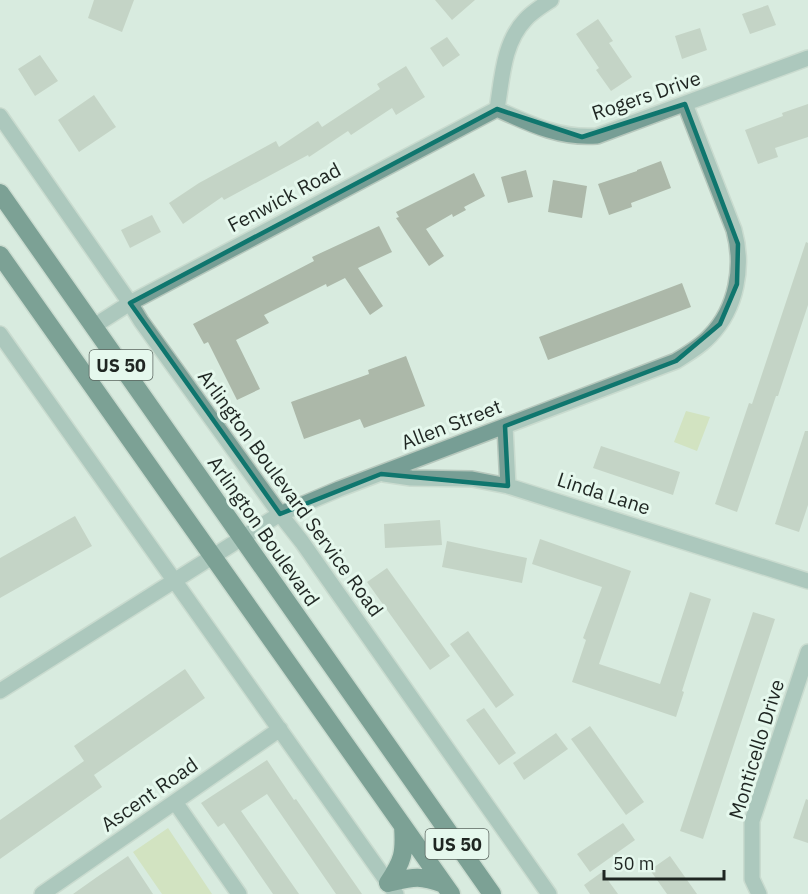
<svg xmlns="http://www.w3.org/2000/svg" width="808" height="894" font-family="'IBM Plex Sans',sans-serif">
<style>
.green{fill:#c9d99e}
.building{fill:#acb8a9}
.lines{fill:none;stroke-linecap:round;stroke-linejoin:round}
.street-casing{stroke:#b7c8bd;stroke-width:18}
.highway-casing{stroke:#b7c8bd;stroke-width:21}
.street{stroke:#779e95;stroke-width:15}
.highway{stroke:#0c473d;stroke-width:18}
.marked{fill:none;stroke:#0f766e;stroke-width:4.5;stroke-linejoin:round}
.labels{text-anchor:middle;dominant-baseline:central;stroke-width:6;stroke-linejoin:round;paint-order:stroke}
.shield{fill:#e5f8ed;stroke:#5a655f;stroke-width:1.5}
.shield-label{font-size:18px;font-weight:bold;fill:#1f2622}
.street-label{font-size:20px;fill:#1f2622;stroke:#e5f8ed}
</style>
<rect width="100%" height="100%" fill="#d8ebdf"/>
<path class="green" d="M686,411L710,417L697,451L674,442Z
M168,828L212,894H162L133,852Z"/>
<path class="building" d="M94,0H134L122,32L88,18Z
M435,0H475L452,20Z
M768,5L776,25L750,34L742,14Z
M598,19L613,41L609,43L632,77L611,91L596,70L599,68L576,34Z
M700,28L707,50L682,59L675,36Z
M447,37L460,55L443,67L430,48Z
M40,55L58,81L35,96L18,69Z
M406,66L425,97L396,115L392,108L351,135L348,131L309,157L308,155L224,200L222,197L183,224L169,203L199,183L276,141L279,147L318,121L322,127L380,89L377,84Z
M94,95L116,127L79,152L58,120Z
M808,104V137L775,148L778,157L758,164L745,130L783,116L782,113Z
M661,161L671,188L631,203L632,207L609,215L598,184L637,171V170Z
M526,170L533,197L508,203L501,177Z
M474,173L485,196L464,207L466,210L453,217L452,214L426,229L444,256L429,266L396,218L399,217L396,212Z
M553,180L587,186L582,218L548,212Z
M152,215L161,232L130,248L121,230Z
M379,226L392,252L358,268L383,306L370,315L345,278L327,287L326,284L264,315L269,323L236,340L260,389L237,400L208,342L204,344L193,324L314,261L312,257Z
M806,242L808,243V305L778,396H776L737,512L715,504L749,403L752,404Z
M682,283L691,307L548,360L539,337Z
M406,356L425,406L364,428L360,419L304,439L291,402L369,374L368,370Z
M805,431H808V505L799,532L775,524Z
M601,446L680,472L673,495L593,468Z
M75,516L92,546L0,598V558Z
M440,520L442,545L385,548L384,524Z
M540,539L631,571L599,664L660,684L690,592L711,599L682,691L684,692L676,717L572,682L586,640L583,638L602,587L532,564Z
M447,541L527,558L522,583L442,567Z
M387,568L450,656L430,670L367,582Z
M753,612L775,619L703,839L680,831Z
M468,631L514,695L496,708L450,644Z
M185,669L205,698L94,775L102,787L0,859V820L84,761L74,746Z
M484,708L516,753L499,765L466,720Z
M590,726L644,802L626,815L571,739Z
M556,733L568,749L524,780L513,763Z
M267,760L294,800L296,799L362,894H336L267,794L241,811L299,894H273L224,823L218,827L201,803Z
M806,799L808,800V843L793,838Z
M623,823L635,840L590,872L577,854Z
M128,856L153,894H73L97,877Z
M670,856L697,894H667L650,870Z
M602,872L618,894H590L584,885Z"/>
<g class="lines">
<defs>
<path id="street" d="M497,109C530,124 560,139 597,136L808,58
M497,109C502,80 503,43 525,20C532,12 542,6 551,0
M0,116L130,303L141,321L280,514L302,542L549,894
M94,326L130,303L497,109
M0,334C131,521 264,707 396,894
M505,426L508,486
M384,474L411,478L472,479L508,486L808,581
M0,691L280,514L339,489L676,361C689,353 701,346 710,336C737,308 744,266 734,230L685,104
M175,802L239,894
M42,894L280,729
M759,894L752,879V821L808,652"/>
<path id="highway" d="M0,193L492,894
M0,255L451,894
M388,883C403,861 405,853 403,826
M388,883C414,877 419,875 444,884"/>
</defs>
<use href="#street" class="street-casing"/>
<use href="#highway" class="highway-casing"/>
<use href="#street" class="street"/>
<use href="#highway" class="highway"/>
</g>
<path d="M0 0H808V894H0ZM685,104L738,244L737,284L720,324L676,361L505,426L508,486L381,474L280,514L130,303L497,109L582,137Z" fill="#d8ebdf" fill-opacity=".55" fill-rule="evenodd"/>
<path class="marked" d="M685,104L738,244L737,284L720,324L676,361L505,426L508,486L381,474L280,514L130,303L497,109L582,137Z"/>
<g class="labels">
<g class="shield">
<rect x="89.5" y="350" width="63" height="30" rx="4.5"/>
<rect x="425.5" y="829" width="63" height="30" rx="4.5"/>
</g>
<g class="shield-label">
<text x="121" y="365">US 50</text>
<text x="457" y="844">US 50</text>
</g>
<g class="street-label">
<text transform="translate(646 95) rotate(-19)">Rogers Drive</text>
<text transform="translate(284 197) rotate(-28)">Fenwick Road</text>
<text transform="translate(451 424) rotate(-21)">Allen Street</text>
<text transform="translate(291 493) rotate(54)">Arlington Boulevard Service Road</text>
<text transform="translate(604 493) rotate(18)">Linda Lane</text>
<text transform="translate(264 531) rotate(55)">Arlington Boulevard</text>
<text transform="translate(756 749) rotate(-73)">Monticello Drive</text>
<text transform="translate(149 794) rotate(-35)">Ascent Road</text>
</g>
</g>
<path d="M604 870v9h120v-9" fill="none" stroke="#1f2622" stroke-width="3"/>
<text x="613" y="870" font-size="18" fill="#1f2622" stroke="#e5f8ed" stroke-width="4.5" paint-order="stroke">50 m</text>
</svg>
